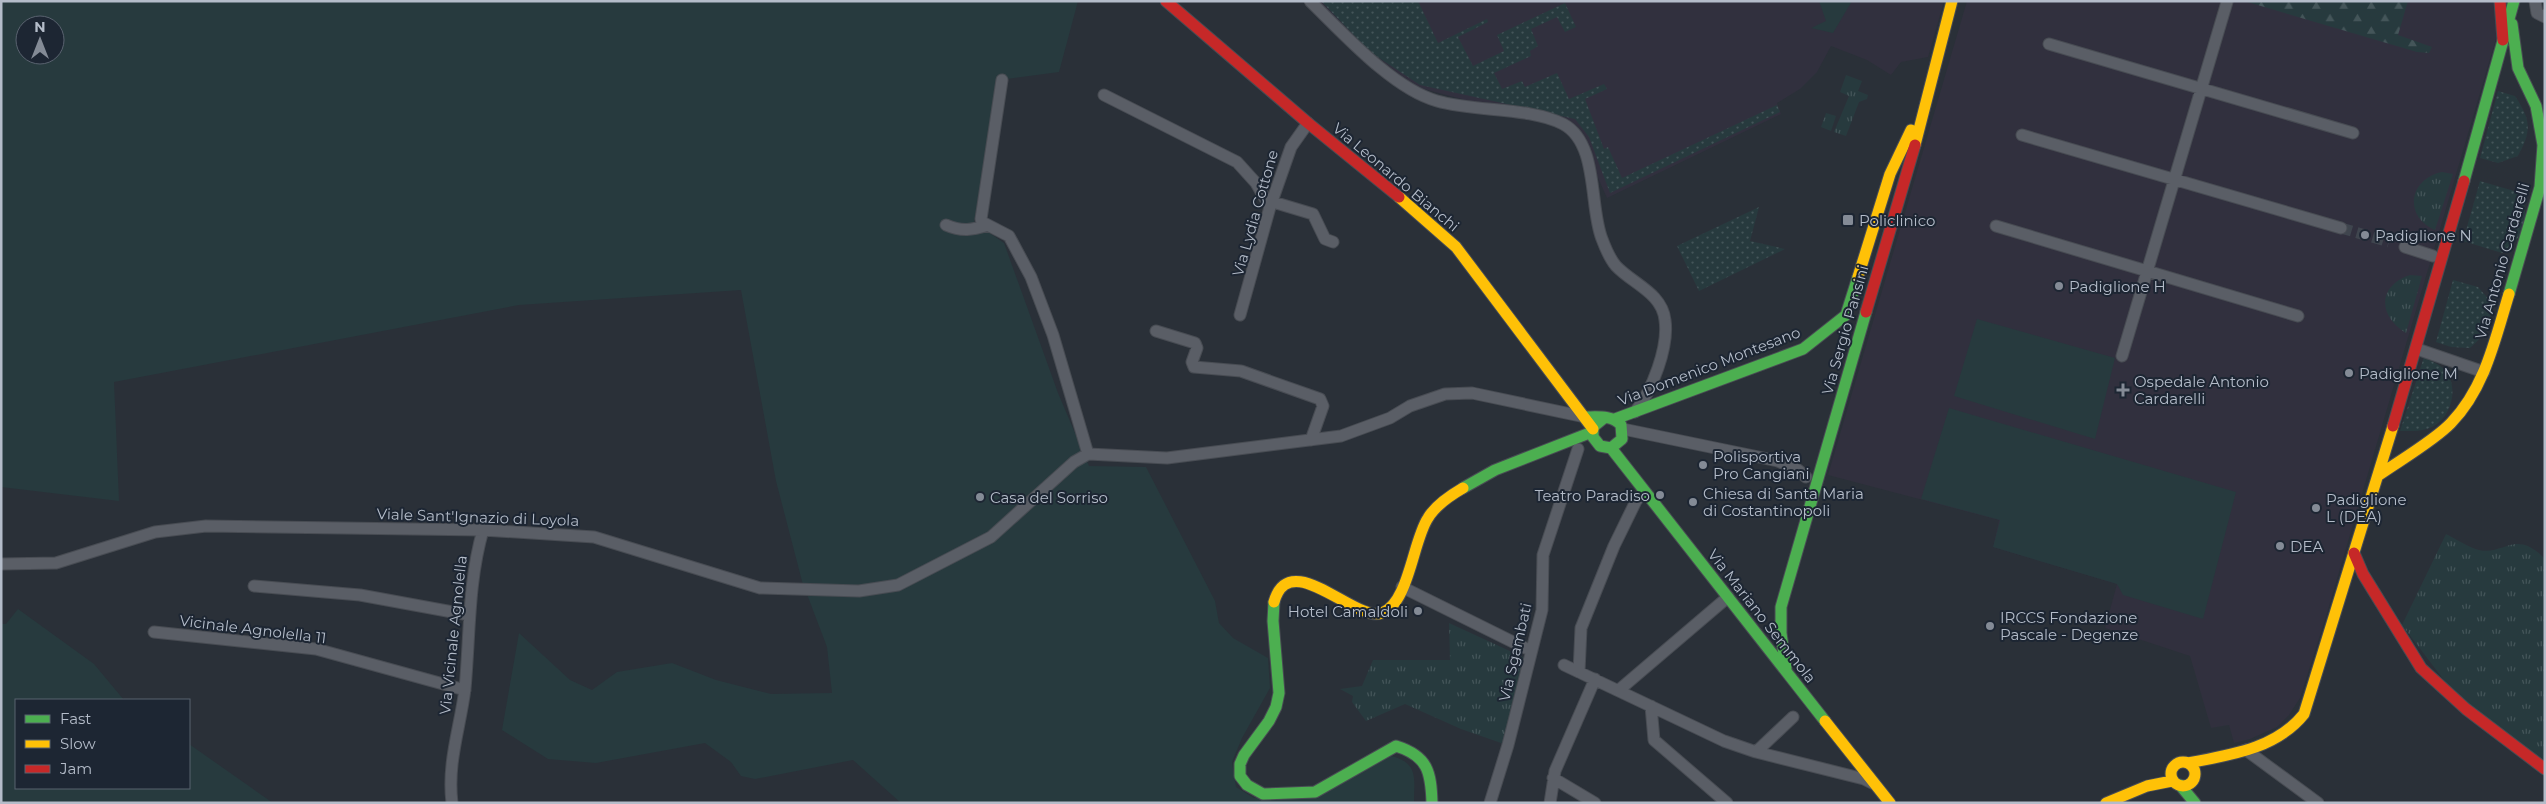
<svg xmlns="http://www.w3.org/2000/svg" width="2546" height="804" font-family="Montserrat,sans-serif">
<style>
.medical{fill:#31303e}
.grass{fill:url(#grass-tufts)}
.forest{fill:url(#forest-firs)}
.park{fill:#273a3e;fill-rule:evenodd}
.garden{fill:url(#garden-dots)}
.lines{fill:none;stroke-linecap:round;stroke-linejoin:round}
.street-tunnel{stroke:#3f454e;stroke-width:11;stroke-dasharray:11 5.5;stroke-linecap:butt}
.street-casing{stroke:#484c53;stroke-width:13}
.fast-casing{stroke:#484c53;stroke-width:13}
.slow-casing{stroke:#484c53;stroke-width:13}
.jam-casing{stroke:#484c53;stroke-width:13}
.street{stroke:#5a5e66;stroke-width:11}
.fast{stroke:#4caf50;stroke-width:11}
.slow{stroke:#ffc107;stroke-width:11}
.jam{stroke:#c62828;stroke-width:11}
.poi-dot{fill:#848b96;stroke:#1d2633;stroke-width:2}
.labels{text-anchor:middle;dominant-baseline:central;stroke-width:4;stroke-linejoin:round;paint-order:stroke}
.street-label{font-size:15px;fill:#b4bcc9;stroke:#1d2633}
.poi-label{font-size:15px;fill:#b4bcc9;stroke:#1d2633;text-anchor:start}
</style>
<defs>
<pattern id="grass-tufts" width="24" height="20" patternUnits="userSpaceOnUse" patternTransform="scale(1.25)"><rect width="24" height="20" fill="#273a3e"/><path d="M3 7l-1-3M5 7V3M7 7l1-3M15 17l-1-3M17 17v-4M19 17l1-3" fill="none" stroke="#445559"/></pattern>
<pattern id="forest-firs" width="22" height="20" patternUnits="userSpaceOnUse" patternTransform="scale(1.25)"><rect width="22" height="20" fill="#273a3e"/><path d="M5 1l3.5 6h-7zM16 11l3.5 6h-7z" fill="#445559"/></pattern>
<pattern id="garden-dots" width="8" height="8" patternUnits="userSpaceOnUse" patternTransform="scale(1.25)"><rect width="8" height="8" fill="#273a3e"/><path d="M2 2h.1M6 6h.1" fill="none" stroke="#445559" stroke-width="1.8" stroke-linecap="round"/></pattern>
</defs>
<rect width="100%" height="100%" fill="#2a3038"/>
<path class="medical" d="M1318,1H1944L1928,57L1901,62L1891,75L1867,60L1831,46L1817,72L1800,89L1777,103L1781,114L1607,198L1576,129L1416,87L1370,52Z
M1967,1H2507L2327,613L2300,698L2289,715L2277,727L2250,739L2234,743L2229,725L2211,728L2190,656L2105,628L2117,584L1993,547L1999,520L1828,475Z"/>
<path class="grass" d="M1846,75L1862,81L1858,91L1868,95L1867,99L1859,102L1846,136L1834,132L1849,96L1840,92Z
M1826,113L1836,116L1831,131L1821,127Z
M2442,172L2453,174L2435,230C2403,216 2409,179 2442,172Z
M2410,275L2422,276L2406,333C2378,316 2377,286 2410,275Z
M2446,534C2456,539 2468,547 2479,550C2504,556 2515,528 2545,559V763L2466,709L2402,625Z
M1449,623L1525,658L1504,744L1461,729L1405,704L1366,721L1352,702L1353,696L1340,689L1362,686L1373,660H1450Z"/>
<path class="forest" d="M2244,1H2408L2398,35L2432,47L2429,53L2417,52Z"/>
<path class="park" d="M1,1H1078L1059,72L998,80L974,222L1004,243L1058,393L1089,466L1146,467L1215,601L1219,623L1233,638L1268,658L1270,688L1242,738L1232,762L1236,787L1254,798H1315L1391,756C1419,763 1414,778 1414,803H901L853,760L755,779L741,776L731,762L705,743L596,763L548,759L502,730L519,633L570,680L592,690L617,672L672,663L716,680L771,694L832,693L827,647L802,581L776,481L741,290L519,305L114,382L119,501L1,487ZM25,25H55V55H25Z
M1819,1H1852L1833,33L1811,28L1826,21Z
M1977,319L2115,358L2095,439L1954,396Z
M1949,408L2236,492L2203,619L2123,595L2117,584L1993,547L2000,520L1921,499Z
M18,609L94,664L124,700H16V788H189V744L273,803H1V624H6Z"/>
<path class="garden" d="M1321,1H1418L1438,43L1487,19L1488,22L1458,37L1473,66L1504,51L1497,35L1565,3L1576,27L1565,32L1557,17L1531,29L1538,46L1530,51L1531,56L1494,73L1502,89L1522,81L1525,87L1557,73L1569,99L1604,84L1607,89L1585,99L1604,149L1608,147L1622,178L1777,105L1780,112L1610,193L1589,137L1575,119L1420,85L1370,52Z
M2498,91L2515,96C2531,120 2532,130 2518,156L2498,163L2480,158Z
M2480,181L2521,193C2530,220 2525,237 2502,253L2463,241Z
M1759,207L1750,241L1785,249L1699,291L1677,246Z
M2453,280L2478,287L2492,303C2490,326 2487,333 2470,348L2451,347L2436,342Z
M2424,357C2430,361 2439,364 2444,369C2459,385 2453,415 2434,426C2423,432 2411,431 2400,431Z"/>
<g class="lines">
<path class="street-tunnel" d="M2341,228L2389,242"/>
<defs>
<path id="street" d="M1310,1C1343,33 1393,89 1437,101C1475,112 1530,107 1563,124C1599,143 1589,207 1602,239C1605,247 1610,259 1616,266C1633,284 1662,293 1665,320C1669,347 1652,391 1635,412
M2535,1L2537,13L2545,17
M2049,44L2353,133
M1002,80L981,219L982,222L1009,236L1031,277L1053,335L1088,454
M1104,95L1237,162L1256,183L1270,207
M2022,135L2341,228
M1273,202L1313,214L1325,239L1333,242
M946,225C962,232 972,230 988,225
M1996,226L2298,316
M2405,247L2433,256
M1240,315L1270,207L1291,147L1308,123
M1156,331L1195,343L1197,348L1192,362L1194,367L1241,371L1320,399L1323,406L1311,440
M2417,349L2484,372
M2122,356L2227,2
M1623,429L1778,461L1798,470L1806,477
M1,564L56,563L155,532L206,526L483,530L594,537L760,588L859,591L898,585L991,537L1074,462L1088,454L1167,458L1341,436L1390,418L1410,406L1445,394L1472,393L1585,417
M254,586L360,595L469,615
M1402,587L1525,648
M154,632L316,649L465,690
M1564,665L1724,741L1756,752L1864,779L1874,784
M1579,672L1581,628L1614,546L1636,501L1644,491
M1619,690L1728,597
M1651,706L1654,740L1727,803
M2246,750L2318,803
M1756,752L1793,717
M1553,778L1595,803
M452,803C447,763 460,728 465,689C470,635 468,582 483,530
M1490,803L1508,745L1542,610L1543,555L1578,449
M1550,803L1555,771L1595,679"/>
<path id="fast" d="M2464,181L2514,1
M2509,294L2540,187L2543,145L2536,106L2518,68L2512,24
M1585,417C1598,417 1612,415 1621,425L1622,439L1611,448L1600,446L1593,437V427L1604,418
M1615,419L1803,349L1846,315L1858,277
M1611,448L1825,721
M1463,488L1495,470L1592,432
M1274,602L1273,621L1279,693L1276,707L1269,721L1244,755L1240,764V776L1247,785L1263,794L1315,792L1396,746C1428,756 1431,772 1432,803
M1786,668L1781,633V607L1866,312
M2180,785L2195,803"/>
<path id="slow" d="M1915,145L1952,1
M1399,197L1456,247L1593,429
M1858,277L1890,174L1911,130
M2379,475C2399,461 2435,440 2451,423C2485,388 2495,339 2509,294
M1274,602C1290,546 1355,623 1382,613C1409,603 1413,540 1428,518C1435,506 1451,495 1463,488
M1825,721L1890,803
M2171 774a12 12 0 1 1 24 0a12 12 0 1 1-24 0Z
M2188,763C2230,755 2276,749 2304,714L2393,426
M2106,803L2147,786L2172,781"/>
<path id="jam" d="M1166,1L1308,123L1399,197
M2500,1L2503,40
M1866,312L1915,145
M2393,426L2464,181
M2354,553L2363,574L2421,668L2466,709L2545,769"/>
</defs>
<use href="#street" class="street-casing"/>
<use href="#fast" class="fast-casing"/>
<use href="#slow" class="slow-casing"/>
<use href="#jam" class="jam-casing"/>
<use href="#street" class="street"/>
<use href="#fast" class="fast"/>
<use href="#slow" class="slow"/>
<use href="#jam" class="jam"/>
</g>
<g class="poi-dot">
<rect x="1842" y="214" width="12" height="12" rx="2.5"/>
<circle cx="2365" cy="235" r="5"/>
<circle cx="2059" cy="286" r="5"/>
<circle cx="2349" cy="373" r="5"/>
<path d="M2120.5 382.5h5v5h5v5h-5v5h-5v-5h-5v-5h5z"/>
<circle cx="1703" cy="465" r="5"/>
<circle cx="1660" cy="495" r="5"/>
<circle cx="980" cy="497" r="5"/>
<circle cx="1693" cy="502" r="5"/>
<circle cx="2316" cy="508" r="5"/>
<circle cx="2280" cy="546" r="5"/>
<circle cx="1418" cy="611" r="5"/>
<circle cx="1990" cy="626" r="5"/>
</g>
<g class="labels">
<g class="street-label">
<text transform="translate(1396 177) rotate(40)">Via Leonardo Bianchi</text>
<text transform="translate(1255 213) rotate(-74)">Via Lydia Cottone</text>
<text transform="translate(2502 261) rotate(-74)">Via Antonio Cardarelli</text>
<text transform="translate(1845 330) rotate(-74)">Via Sergio Pansini</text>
<text transform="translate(1709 366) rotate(-21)">Via Domenico Montesano</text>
<text transform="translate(478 517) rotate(2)">Viale Sant'Ignazio di Loyola</text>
<text transform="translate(1762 616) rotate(52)">Via Mariano Semmola</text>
<text transform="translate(253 629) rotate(7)">Vicinale Agnolella 11</text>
<text transform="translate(453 635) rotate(-84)">Via Vicinale Agnolella</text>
<text transform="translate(1515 652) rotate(-77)">Via Sgambati</text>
</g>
<g class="poi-label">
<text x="1859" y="220">Policlinico</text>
<text x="2375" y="235">Padiglione N</text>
<text x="2069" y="286">Padiglione H</text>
<text x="2359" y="373">Padiglione M</text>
<text x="2134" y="381">Ospedale Antonio<tspan x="2134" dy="17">Cardarelli</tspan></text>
<text x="1713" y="456">Polisportiva<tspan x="1713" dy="17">Pro Cangiani</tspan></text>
<text x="1703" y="493">Chiesa di Santa Maria<tspan x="1703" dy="17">di Costantinopoli</tspan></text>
<text x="1650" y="495" text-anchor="end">Teatro Paradiso</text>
<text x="990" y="497">Casa del Sorriso</text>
<text x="2326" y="499">Padiglione<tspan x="2326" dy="17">L (DEA)</tspan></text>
<text x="2290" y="546">DEA</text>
<text x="1408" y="611" text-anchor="end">Hotel Camaldoli</text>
<text x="2000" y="617">IRCCS Fondazione<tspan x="2000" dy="17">Pascale - Degenze</tspan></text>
</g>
</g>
<rect width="2546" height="804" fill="none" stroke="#b4bcc9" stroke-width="5"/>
<rect x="15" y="699" width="175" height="90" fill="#1d2633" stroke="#59626f"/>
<rect x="25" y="715" width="25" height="8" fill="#4caf50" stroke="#59626f"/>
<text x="60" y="724" font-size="15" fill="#b4bcc9">Fast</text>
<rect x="25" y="740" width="25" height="8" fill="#ffc107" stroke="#59626f"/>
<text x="60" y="749" font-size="15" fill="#b4bcc9">Slow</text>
<rect x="25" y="765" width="25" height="8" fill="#c62828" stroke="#59626f"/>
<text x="60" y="774" font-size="15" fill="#b4bcc9">Jam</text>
<g transform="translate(40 40)"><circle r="24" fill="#1d2633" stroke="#59626f"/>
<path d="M0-4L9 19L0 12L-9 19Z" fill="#848b96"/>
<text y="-8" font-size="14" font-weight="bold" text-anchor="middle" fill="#b4bcc9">N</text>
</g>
</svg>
